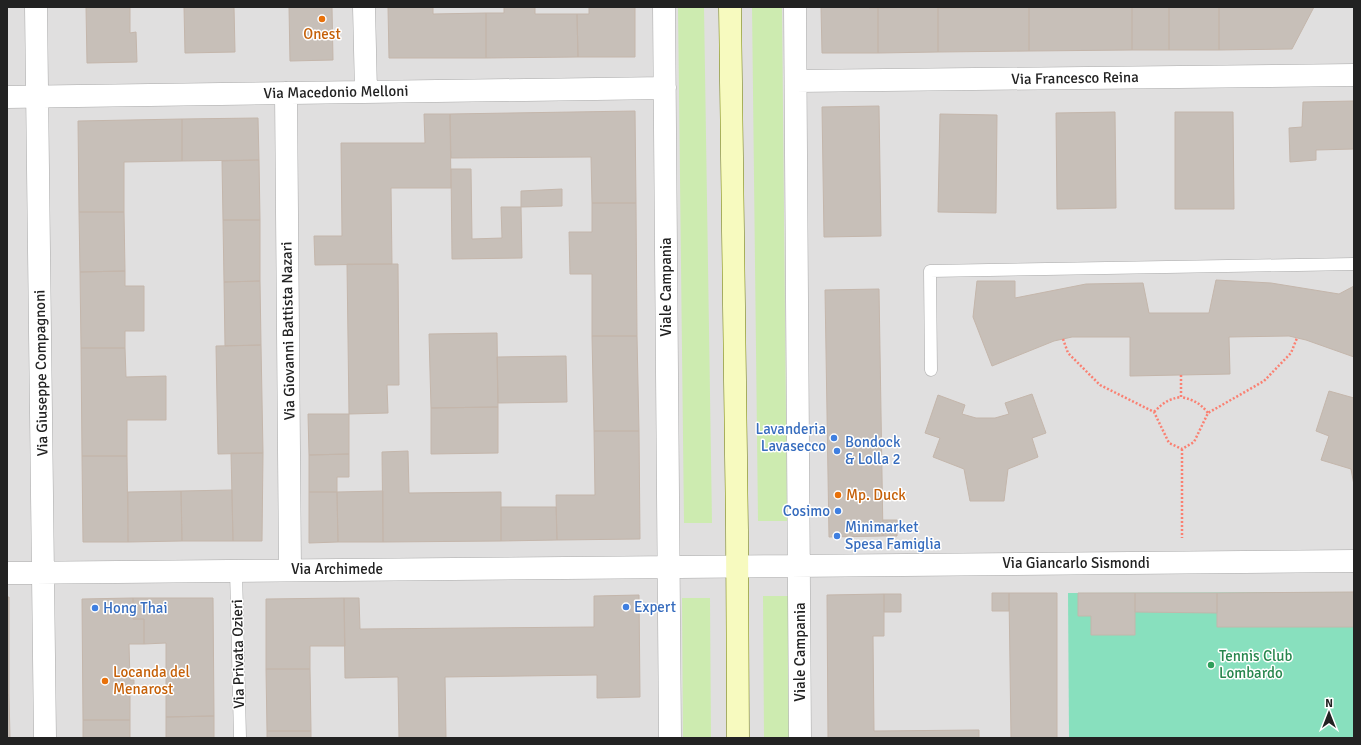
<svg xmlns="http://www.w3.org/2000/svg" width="1361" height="745" font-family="Signika,sans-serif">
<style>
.residential{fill:#e0dfdf}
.grass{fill:#cdebb0}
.pitch{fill:#88e0be}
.building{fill:#c7bfb8;stroke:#c4b6ab}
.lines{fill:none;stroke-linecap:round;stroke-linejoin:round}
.service-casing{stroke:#a9a9a9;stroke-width:13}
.minor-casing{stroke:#a9a9a9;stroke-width:23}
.secondary-casing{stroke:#707d05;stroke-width:23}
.path{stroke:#fa8072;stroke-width:2.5;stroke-dasharray:2 2;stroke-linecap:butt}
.service{stroke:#fff;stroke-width:12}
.minor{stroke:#fff;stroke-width:22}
.secondary{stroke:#f7fabf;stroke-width:22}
.food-dot{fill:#e8710a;stroke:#fff;stroke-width:1.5}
.shop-dot{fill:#3f7fe0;stroke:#fff;stroke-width:1.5}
.leisure-dot{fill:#2e9e5b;stroke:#fff;stroke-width:1.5}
.labels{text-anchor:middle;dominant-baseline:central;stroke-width:3;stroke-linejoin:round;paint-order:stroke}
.food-label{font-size:15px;fill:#c56008;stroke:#fff;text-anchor:start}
.street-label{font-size:15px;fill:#222;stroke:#fff}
.shop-label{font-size:15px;fill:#366cbe;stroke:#fff;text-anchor:start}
.leisure-label{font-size:15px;fill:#27864d;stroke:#fff;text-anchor:start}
</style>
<rect width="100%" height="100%" fill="#f2efe9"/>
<path class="residential" d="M7,7H724L729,738H7Z
M739,7H1354V738H743Z"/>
<path class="grass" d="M678,7H704L712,523H684Z
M752,7H782L787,521H758Z
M763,596H791L792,738H764Z
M682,598H710L711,738H683Z"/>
<path class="pitch" d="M1354,592V738H1069L1068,593Z"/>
<path class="building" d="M86,7H130V33L136,32L137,62L87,63Z
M184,7H234L235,52L185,53Z
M289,7H332L333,60L290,61Z
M388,7H433V14L486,13V58H389Z
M504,7H535V14H577L578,57L486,58V13H504Z
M589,7H635V57H578L577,14H589Z
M821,7H869V8H878V53H822Z
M916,7H938V52L878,53V8Z
M1029,7H1132V50L1029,51Z
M1029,7V51L938,52V8Z
M1132,7H1169V50H1132Z
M1169,7H1219V50H1169Z
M1219,7H1314L1292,49L1219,50Z
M1354,101V149L1316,150V160L1290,162L1289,128L1302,127L1303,102Z
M879,106L881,236L824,237L822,107Z
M635,111L636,203H592L591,157L451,158L450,114Z
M1115,112L1116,208L1057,209L1056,113Z
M1175,112H1233L1234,209H1175Z
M424,114H450L451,188H391L392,264L315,265L314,236H342L341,143H425Z
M940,114L997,115L996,213L938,212Z
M258,118L259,160L182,161V119Z
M182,119V161L124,162V212H79L78,121Z
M259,160L260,220H223L222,161Z
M451,169H471L472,239L502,238L501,207H521L522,258L452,259Z
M562,189V206L521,207V191Z
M592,203H636L637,336H592V274H570L569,232H592Z
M79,212H124L125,271L80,272Z
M223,220H260V281L224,282Z
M347,264H398L399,385H387L388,413L349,414Z
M125,271V286H144V331H125V348H81L80,272Z
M1216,280L1271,283L1339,294L1354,286V357L1306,340L1289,336L1229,337L1230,374L1130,376V337H1072L1054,341L992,366L973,317L977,281H1015V298L1086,284L1143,283L1149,313H1209Z
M260,281L261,345L225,346L224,282Z
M879,289L883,536L829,537L825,290Z
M497,333L498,407L431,408L429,334Z
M592,336H637L639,431H594Z
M261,345L263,453L218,454L216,346Z
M81,348H125L126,377L166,376V420H127V456H82Z
M566,356L567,402L498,403L497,357Z
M1329,391L1354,398V485L1351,469L1321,460L1329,436L1316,431Z
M1032,394L1046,433L1032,438L1038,457L1008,469L1004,501H970L964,469L933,457L940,438L925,433L938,395L965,405L962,414L976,418H995L1009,414L1005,403Z
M498,407V453L431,454V408Z
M308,414H349V454L309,455Z
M594,431H639L640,539L557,540L556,495H595Z
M408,451L409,493L501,492V541L383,542L382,452Z
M231,453H263L262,541H233Z
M349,454V477H337V492H309V455Z
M82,456H127L128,542H83Z
M232,490L233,541H182L181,491Z
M181,491L182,541L128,542V492Z
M383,491V542H338L337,492Z
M309,492H337L338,542L309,543Z
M501,507H556L557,540L501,541Z
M883,520H897V536H883Z
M1354,592V627H1217V593Z
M992,593H1009V611H992Z
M1009,593H1057V738H1011Z
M1078,593H1135V635H1091V616H1078Z
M1135,593H1217V613L1135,612Z
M884,594V636H873L874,731L979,730V738H828L827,595Z
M884,594H901V612H884Z
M639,595L640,697L597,698V675L445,677L446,738H399L398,677L345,678L344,598H359L360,629L594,627V596Z
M7,597H9V695H7Z
M133,598V619H144V644H129L130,680H134V693H130V720H83L82,599Z
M133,598H213L214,716L166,717V643L144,644V619H133Z
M344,598L345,646H310V669H266V599Z
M266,669H310L311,731H267Z
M7,695H9L10,738H7Z
M214,716V738H166V717Z
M83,720H130V738H83Z
M267,731H311V738H267Z"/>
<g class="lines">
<defs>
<path id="service" d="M931,370L930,271L1354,264
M236,570L240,738"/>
<path id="minor" d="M36,7L45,738
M364,7L366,92
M664,7L670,738
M795,7L800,738
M796,81L1354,75
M286,93L290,570
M7,97L665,88
M7,573L1354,561"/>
<path id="secondary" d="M730,7L737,530L738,738"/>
</defs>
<use href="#service" class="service-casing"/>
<use href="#minor" class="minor-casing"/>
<use href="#secondary" class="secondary-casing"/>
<path class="path" d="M1063,339L1068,353L1100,385L1154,412L1169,443L1182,449L1194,442L1208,413L1264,381L1291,353L1297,338
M1181,375V397C1194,400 1200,403 1208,413
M1154,412C1163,403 1168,399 1181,397
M1182,449V538"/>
<use href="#service" class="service"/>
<use href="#minor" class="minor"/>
<use href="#secondary" class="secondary"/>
</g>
<g class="food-dot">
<circle cx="322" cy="19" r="4"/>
<circle cx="838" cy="495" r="4"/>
<circle cx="105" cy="681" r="4"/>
</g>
<g class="shop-dot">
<circle cx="834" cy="438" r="4"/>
<circle cx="837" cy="451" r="4"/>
<circle cx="838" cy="511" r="4"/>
<circle cx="837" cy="536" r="4"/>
<circle cx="626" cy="607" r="4"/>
<circle cx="95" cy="608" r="4"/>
</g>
<circle class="leisure-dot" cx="1211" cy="665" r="4"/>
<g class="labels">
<g class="food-label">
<text x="322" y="34" text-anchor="middle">Onest</text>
<text x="846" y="495">Mp. Duck</text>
<text x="113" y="672">Locanda del<tspan x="113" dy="17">Menarost</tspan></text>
</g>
<g class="street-label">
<text transform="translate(1075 78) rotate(-1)">Via Francesco Reina</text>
<text transform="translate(336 92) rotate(-1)">Via Macedonio Melloni</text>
<text transform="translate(666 287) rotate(-90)">Viale Campania</text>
<text transform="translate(288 331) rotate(-91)">Via Giovanni Battista Nazari</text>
<text transform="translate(41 373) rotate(-91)">Via Giuseppe Compagnoni</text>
<text x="1076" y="563">Via Giancarlo Sismondi</text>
<text x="337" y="569">Via Archimede</text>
<text transform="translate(800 652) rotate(-90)">Viale Campania</text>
<text transform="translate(238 654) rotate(-91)">Via Privata Ozieri</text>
</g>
<g class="shop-label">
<text x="826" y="429" text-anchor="end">Lavanderia<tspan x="826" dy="17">Lavasecco</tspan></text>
<text x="845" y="442">Bondock<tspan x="845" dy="17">&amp; Lolla 2</tspan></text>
<text x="830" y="511" text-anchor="end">Cosimo</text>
<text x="845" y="527">Minimarket<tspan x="845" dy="17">Spesa Famiglia</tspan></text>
<text x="634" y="607">Expert</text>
<text x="103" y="608">Hong Thai</text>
</g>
<g class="leisure-label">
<text x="1219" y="656">Tennis Club<tspan x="1219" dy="17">Lombardo</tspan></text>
</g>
</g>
<rect width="1361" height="745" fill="none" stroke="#222222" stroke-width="16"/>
<g transform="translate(1329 713)" stroke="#ffffff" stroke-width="3" paint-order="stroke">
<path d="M0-3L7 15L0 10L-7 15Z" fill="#222222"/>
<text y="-6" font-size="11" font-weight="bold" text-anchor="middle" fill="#222222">N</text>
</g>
</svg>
